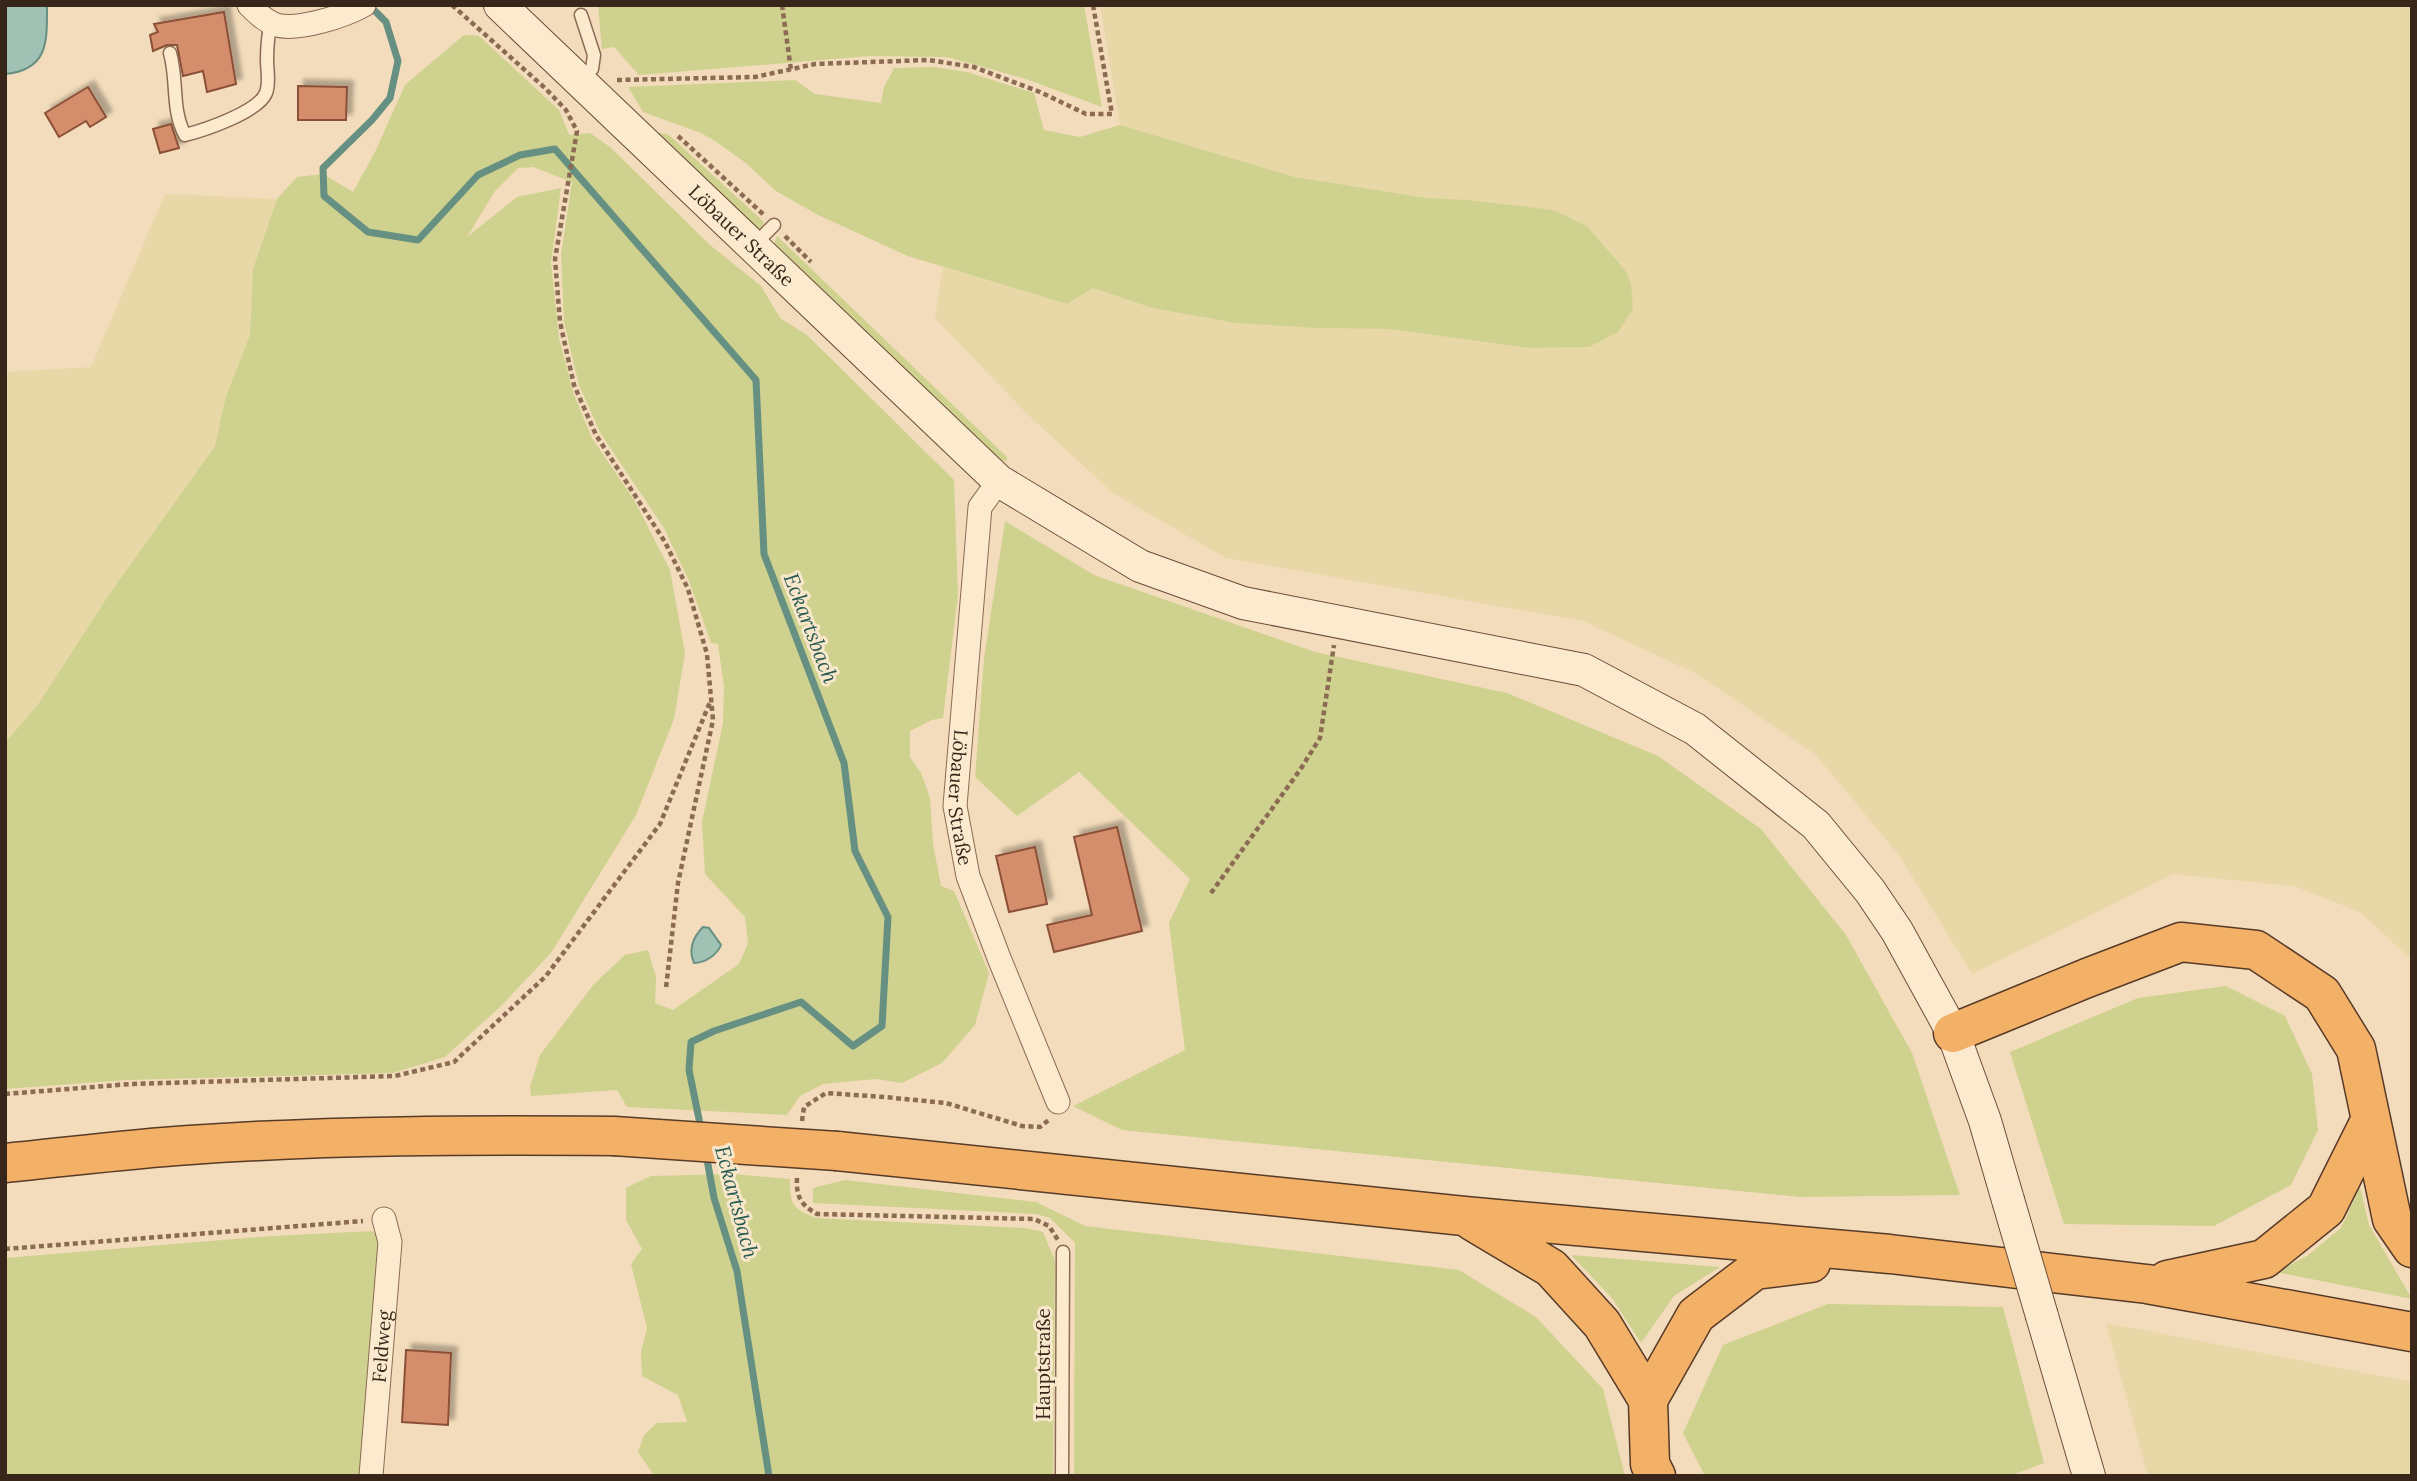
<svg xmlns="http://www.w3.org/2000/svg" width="2417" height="1481" font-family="Lora,serif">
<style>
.farmland{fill:#e8d8a7}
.green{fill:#cfd18e}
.water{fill:#a0c2b5;stroke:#669082;stroke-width:2}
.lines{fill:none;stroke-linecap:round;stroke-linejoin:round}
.stream{stroke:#669082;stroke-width:7}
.building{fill:#d48e6c;stroke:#8c5037;stroke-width:2;filter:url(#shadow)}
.service-casing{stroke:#8b6b53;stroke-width:15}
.minor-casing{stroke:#8b6b53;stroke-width:25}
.secondary-casing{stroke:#6c4c37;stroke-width:34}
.trunk-casing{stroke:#573a28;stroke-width:41}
.path{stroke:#8b6b53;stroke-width:4.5;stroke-dasharray:5 3.5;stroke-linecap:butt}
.service{stroke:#fceacf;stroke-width:12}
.minor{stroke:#fceacf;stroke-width:23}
.secondary{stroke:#fceacf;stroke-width:32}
.trunk{stroke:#f3b067;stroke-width:38}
.secondary-bridge-casing{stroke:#6c4c37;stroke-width:34;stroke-linecap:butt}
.trunk-bridge-casing{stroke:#573a28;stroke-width:41;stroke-linecap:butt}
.secondary-bridge{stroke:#fceacf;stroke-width:32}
.trunk-bridge{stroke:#f3b067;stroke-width:38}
.labels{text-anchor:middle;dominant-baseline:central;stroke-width:6;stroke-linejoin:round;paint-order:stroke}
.street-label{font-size:19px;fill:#38261a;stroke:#f9e7cb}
.water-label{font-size:21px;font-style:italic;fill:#275a52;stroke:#f9e7cb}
</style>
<defs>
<filter id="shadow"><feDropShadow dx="6" dy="-6" stdDeviation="2" flood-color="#0004"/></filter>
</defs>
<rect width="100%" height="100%" fill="#f2dcbb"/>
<path class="farmland" d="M1100,5H2412V960L2360,912L2294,886L2173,874L1972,974L1899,855L1816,755L1697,674L1583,621L1226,558L1113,493L1027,414L935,318L943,267L1067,304L1093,288L1152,308L1236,323L1316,328L1389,329L1529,348L1589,347L1631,283L1625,270L1587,226L1468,200L1427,198L1295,177L1120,125Z
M165,194L277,199L253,269L250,335L226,396L215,446L110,593L39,703L5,743V537L7,534L5,519V372L91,367Z
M2106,1323L2412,1382V1476H2148Z"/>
<path class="green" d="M598,5H1084L1102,107L1026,79L947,57L870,56L639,75L614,47L602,49Z
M464,35L479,36L559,110L569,135L590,133L610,147L710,245L761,286L780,318L807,335L954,480L958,595L943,718L932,720L910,731V757L921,773L930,798L933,844L941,886L954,891L989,973L975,1025L942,1063L902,1083L876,1079L823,1084L800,1096L787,1115L627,1107L617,1090L531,1096L530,1087L540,1055L594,984L625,955L648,950L656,977L655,1003L673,1010L739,964L748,943L745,917L705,874L702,822L723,723L724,687L718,644L711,643L689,581L664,528L601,434L579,385L564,322L561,254L572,182L533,167L518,168L495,191L467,237L517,197L561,188L551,263L559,338L574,395L592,438L634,500L670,570L685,653L674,719L636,815L551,953L500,1007L445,1057L393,1073L126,1080L5,1089V743L39,703L110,593L215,446L226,396L250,335L253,269L277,199L297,177L323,174L353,192L376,150L405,85Z
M933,67L967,72L1034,93L1044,130L1080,137L1120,125L1295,177L1427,198L1468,200L1553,210L1587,226L1625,270L1631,283L1633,309L1618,332L1589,347L1529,348L1389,329L1316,328L1236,323L1152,308L1093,288L1067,304L908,256L818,215L776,191L746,163L715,141L701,133L643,112L628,87L795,80L815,94L881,103L884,87L894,68Z
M651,131L669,135L764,222L762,227L757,229Z
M777,236L1007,457V461L999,460L776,249L774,244Z
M1005,521L1094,575L1315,652L1507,693L1658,756L1761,829L1846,935L1912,1053L1960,1195L1801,1197L1122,1130L1073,1106L1185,1050L1169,923L1190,879L1079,772L1017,816L975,777L984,659Z
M2226,986L2285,1016L2312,1074L2318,1130L2291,1185L2214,1226L2064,1224L2010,1052L2138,998Z
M733,1174L790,1179C790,1204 792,1209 816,1218L1025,1228L1043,1232L1055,1261L1053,1476L653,1474L638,1452L644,1435L657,1423L687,1422L678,1395L642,1376L641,1352L647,1328L631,1264L642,1249L626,1220V1188L651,1176Z
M845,1180L1036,1202L1085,1226L1459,1270L1536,1317L1603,1389L1625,1476H1074L1075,1243L1050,1218L1036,1214L813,1203V1188Z
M2360,1187L2369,1225L2412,1299L2276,1272L2307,1256L2341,1228Z
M373,1231L381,1242L361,1476H5V1258L272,1236Z
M1571,1255L1720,1267L1674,1296L1641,1343L1612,1298Z
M1828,1304L2003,1307L2044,1463L2009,1476H1705L1683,1433L1723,1345Z"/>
<path class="water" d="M5,5H47C47,41 49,70 5,74Z
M703,927L709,928L721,945C717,955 705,963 694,963C688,950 693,937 703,927Z"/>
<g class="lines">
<path class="stream" d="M369,5L386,22L398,61L390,98L372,120L323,168L324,196L368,232L418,240L478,175L520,155L555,149L756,380L764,554L844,763L855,851L888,917L882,1026L853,1046L801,1002L714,1031L691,1042L689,1070L701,1129
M706,1154L714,1198L737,1271L769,1476"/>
</g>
<path class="building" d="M224,12L236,84L207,92L203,71L183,76L177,45H167L153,51L150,35L158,32L154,24Z
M298,86L347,87L346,120H298Z
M88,87L106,117L90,127L86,121L59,137L45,113Z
M171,124L179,148L160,153L153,129Z
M1117,827L1142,931L1054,952L1047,925L1092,915L1074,837Z
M1035,847L1047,904L1009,912L996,856Z
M406,1350L451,1353L448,1425L402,1422Z"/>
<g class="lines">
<defs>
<path id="service" d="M170,53C178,81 171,109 185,135C205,130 258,112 266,93C270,82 267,71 267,60C267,47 268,35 271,22
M578,80L592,69L594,55L581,15
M752,247L774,225
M1062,1476L1063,1252"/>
<g id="minor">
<path d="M249,5C257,13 265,21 276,25C298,31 345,16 364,5"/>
<path id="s1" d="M999,481L980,507L955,806L968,876L999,958L1058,1102"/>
<path id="s2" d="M371,1476L390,1242L384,1219"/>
</g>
<g id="secondary">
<path id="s3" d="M500,5L999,481L1140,566L1243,603L1584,670L1695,729L1816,825L1870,891L1897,931L1953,1033L1985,1121L2008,1200"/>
<path d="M2042,1316L2089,1476"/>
</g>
<path id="trunk" d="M1953,1033L2087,978L2181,942L2256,950L2322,994L2356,1049L2392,1219L2412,1248
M837,1151L1464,1216L1890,1254L2147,1284L2412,1332
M5,1163C67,1157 128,1149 190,1145C331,1135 473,1135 614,1136
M1472,1221L1551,1268L1602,1324L1648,1400L1650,1464L1656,1476
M2167,1280L2264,1259L2326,1209L2370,1121
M1648,1400L1696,1315L1755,1270L1811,1263"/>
</defs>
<use href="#service" class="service-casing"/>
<use href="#minor" class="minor-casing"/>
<use href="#secondary" class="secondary-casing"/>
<use href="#trunk" class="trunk-casing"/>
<path class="path" d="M452,5L545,88L566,110L577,131L555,259L560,322L574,385L596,435L665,542L688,589L707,654L713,720L678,883L666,988
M782,5L791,70
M617,80L755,77L815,64L928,60L974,67L1040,92L1086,114H1112L1093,5
M678,136L764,215
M785,236L811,262
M1211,893L1300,770L1320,738L1334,645
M5,1094L131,1084L395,1076L454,1062L546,976L660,824L710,702
M802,1121L804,1107L826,1093L884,1097L946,1103L1022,1126L1040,1127L1050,1119
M797,1178C796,1197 801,1205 817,1214L1034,1219L1049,1226L1058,1240
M5,1249L363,1221"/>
<use href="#service" class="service"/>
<use href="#minor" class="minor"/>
<use href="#secondary" class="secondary"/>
<use href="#trunk" class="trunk"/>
<defs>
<path id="secondary-bridge" d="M2008,1200L2042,1316"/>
<path id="trunk-bridge" d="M614,1136L837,1151"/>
</defs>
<use href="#secondary-bridge" class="secondary-bridge-casing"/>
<use href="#trunk-bridge" class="trunk-bridge-casing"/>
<use href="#secondary-bridge" class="secondary-bridge"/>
<use href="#trunk-bridge" class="trunk-bridge"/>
</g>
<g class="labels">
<g class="street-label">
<text stroke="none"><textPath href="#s3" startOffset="334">Löbauer Straße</textPath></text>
<text stroke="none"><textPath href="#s1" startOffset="324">Löbauer Straße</textPath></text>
<text stroke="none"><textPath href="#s2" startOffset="130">Feldweg</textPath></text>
<text transform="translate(1043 1364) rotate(-90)">Hauptstraße</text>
</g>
<g class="water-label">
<text transform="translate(811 628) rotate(69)">Eckartsbach</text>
<text transform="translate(737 1202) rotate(75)">Eckartsbach</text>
</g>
</g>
<rect width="2417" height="1481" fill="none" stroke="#38261a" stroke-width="14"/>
</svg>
